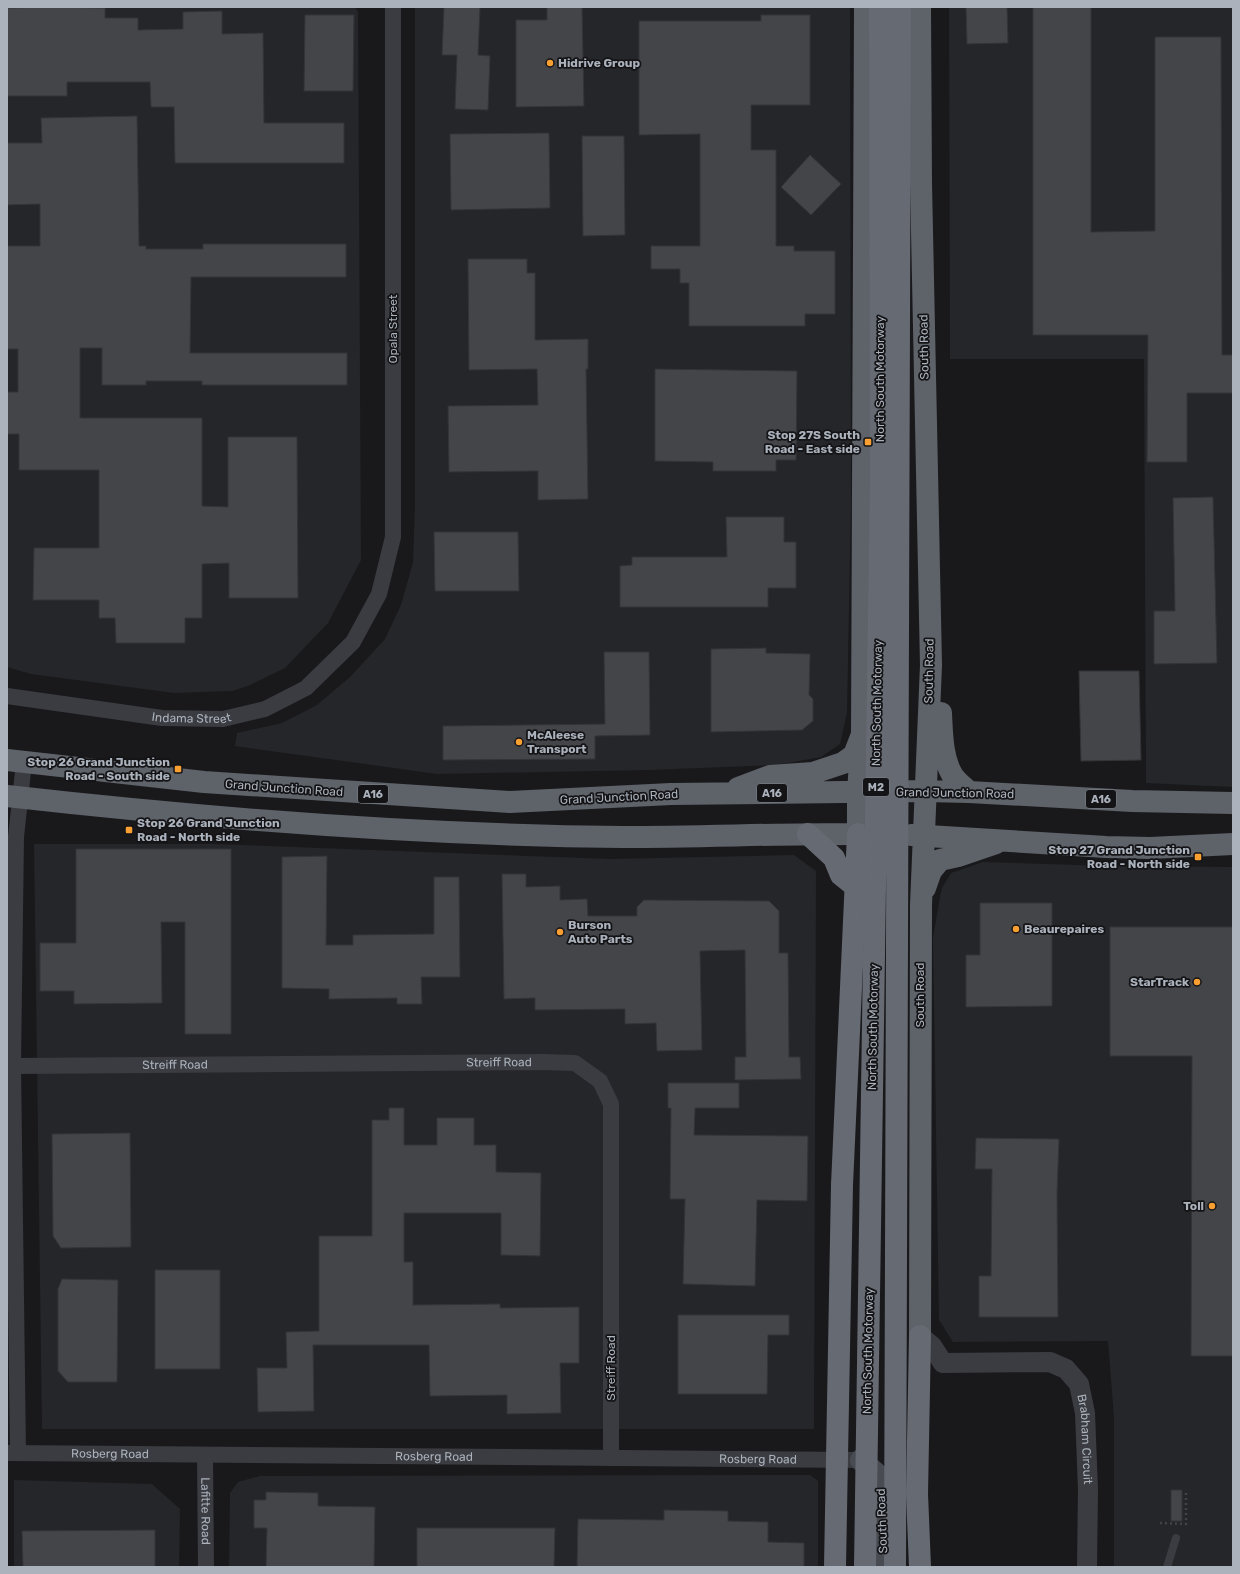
<svg xmlns="http://www.w3.org/2000/svg" width="1240" height="1574" font-family="Rubik,sans-serif">
<style>
.built{fill:#252629}
.building{fill:#434549;stroke:#333438}
.lines{fill:none;stroke-linecap:round;stroke-linejoin:round}
.path{stroke:#404348;stroke-width:2.5;stroke-dasharray:2 3;stroke-linecap:butt}
.service{stroke:#3a3c41;stroke-width:8}
.minor{stroke:#3a3c41;stroke-width:16}
.tertiary{stroke:#3a3c41;stroke-width:20}
.secondary{stroke:#484b51;stroke-width:22}
.trunk{stroke:#5e6269;stroke-width:22}
.motorway{stroke:#666a72;stroke-width:22}
.motorway-bridge{stroke:#666a72;stroke-width:22}
.poi-dot{fill:#faa033;stroke:#141417;stroke-width:1.5}
.labels{text-anchor:middle;dominant-baseline:central;stroke-width:3.5;stroke-linejoin:round;paint-order:stroke}
.shield{fill:#141417;stroke:#7e838a;stroke-width:1}
.shield-label{font-size:11px;font-weight:bold;fill:#abb2bc}
.poi-label{font-size:12px;font-weight:bold;fill:#abb2bc;stroke:#141417;text-anchor:start}
.street-label{font-size:12px;fill:#abb2bc;stroke:#141417}
</style>
<rect width="100%" height="100%" fill="#19191c"/>
<path class="built" d="M7,7H355L358,12L361,560L328,623L285,668L250,685L233,691L174,693L31,674L7,667Z
M415,7H850L851,500L847,713L840,744L821,757L777,765L649,770L437,774L235,746L237,733L282,723L317,705L350,677L385,639L401,605L413,562L415,505Z
M949,7H1233V787L1146,783L1144,359H950Z
M34,844H213L610,859L794,855L816,871L814,1429H42Z
M983,862L1109,866L1233,867V1567H1114V1417L1108,1341L953,1342L939,1320L933,938L940,897L942,888L951,873Z
M810,1475L818,1481V1567H229L230,1493L238,1482L260,1476Z
M14,1480L152,1484L180,1509L179,1567H14Z"/>
<path class="building" d="M51,7L105,8V18H138V30L183,29V12L222,11V34L263,33L264,123H344V163H175L174,107H151L150,82H67V96H7V8Z
M444,7H480L478,55L490,56L488,110L455,109L457,55H442Z
M547,7H582L584,106L516,107V20H547Z
M966,7H1007L1008,43L967,44Z
M1033,7H1091V232L1155,231V37H1221L1222,355H1233V393H1187V462H1147L1148,335H1033Z
M305,15H354L353,91H304Z
M761,15H810V105H751V150H776V246H794V251H835V314H805V326H689V283H680V269H651V246H700V134L639,135V21H761Z
M137,116L139,246H146V249H203V244H346V277H191L190,353H347V385H202V381H146V385H102V348H80V418H202V506L228,507V437H297L298,598H229V563L202,564V618H185V643H116L115,618H99V600H33L34,548H99V470H19V434H7V392H18V349H7V246H40V204L7,205V143H42L41,118Z
M549,133L550,208L451,210L450,134Z
M582,136H624L625,235L583,236Z
M810,155L841,184L811,215L781,187Z
M468,259H527V273H535V340L588,339V369H586L588,499L538,500V471L449,472L448,406L538,405L537,369L469,370Z
M655,369L797,371L796,460H776V471H713V462L655,461Z
M1213,497L1217,663L1154,664V611H1175L1173,498Z
M726,517H784V542H796V588H768V607H620V566L632,565V557H727Z
M434,532H518L519,591H435Z
M766,648V653L810,654L809,695L813,699V721L802,730L711,732V649Z
M604,652H649L650,735L595,736V759L443,760V726L605,724Z
M1079,671H1139L1141,760L1081,761Z
M76,849H231V1034H185V922H161L162,1003L74,1004V991H40V943H76Z
M327,856L326,945H353V935L434,934V877H459L460,977H421L422,1004H397V998L329,999V989L282,988V857Z
M502,874H526V887L560,886V900L587,899L588,916H637V907L644,900L769,901L779,911V953H788L789,1057H800L801,1079L735,1080V1057H746L745,950L700,951L702,1050L657,1051L656,1023L625,1024V1009L535,1010V998L504,999Z
M980,903H1052V1006L966,1007V955H980Z
M1110,927H1233V1356H1191L1192,1056H1110Z
M668,1083H739V1108H695L694,1135L808,1136L807,1201L757,1200L755,1286L683,1284L685,1199H670L671,1108H668Z
M389,1108H404V1145H437V1118H474V1145H496V1172L541,1173L540,1256L501,1255V1213H404V1262H413V1305L500,1304V1308L579,1307V1363H560L561,1413L507,1414V1395L430,1396L429,1345H313L314,1411L258,1412L257,1368H287L286,1332L319,1331V1236H372V1120H389Z
M130,1133L131,1247L61,1248L53,1236L52,1134Z
M976,1138L1059,1139L1057,1193L1058,1317H979V1276H991L992,1169H975Z
M155,1270H220V1369H155Z
M62,1279L118,1280L117,1382H68L58,1371V1289Z
M678,1315H789V1335H768L767,1394H678Z
M1171,1490H1182V1521H1171Z
M266,1492L318,1493V1506L375,1507L374,1567H266L267,1528H254V1500H266Z
M664,1510L728,1511V1521L768,1522V1542L804,1543V1567H577L578,1519L664,1520Z
M417,1528H555L554,1567H417Z
M155,1530V1567H23L22,1531Z"/>
<g class="lines">
<path class="path" d="M1160,1523L1186,1524V1492"/>
<path class="service" d="M1167,1567L1176,1538"/>
<g class="minor">
<path id="s1" d="M7,696L162,718L223,719L265,709L306,688L353,642L379,594L393,537V7"/>
<path id="s2" d="M13,1066L544,1062L575,1063L600,1081L611,1104V1458"/>
<path id="s3" d="M7,1453L861,1460"/>
<path d="M18,1453L13,1066L16,837L24,762"/>
<path id="s4" d="M205,1455L206,1567"/>
</g>
<g class="tertiary">
<path d="M920,1336L932,1346L943,1363"/>
<path id="s5" d="M943,1363L1050,1362L1066,1369L1079,1384L1085,1413L1088,1489L1087,1567"/>
</g>
<path class="secondary" d="M861,1460L879,1476L883,1494V1567"/>
<path class="trunk" d="M920,7L921,183L931,665L921,905L920,1336
M941,713C942,733 942,759 953,776C957,782 964,787 969,792
M7,760L204,782L510,802L671,794L926,791L969,792L1132,801L1233,803
M738,788L770,776L813,773L843,763L854,755L861,737
M7,796C211,819 417,835 622,837C707,837 792,833 876,834
M858,834V792L862,734L865,7
M911,835L1106,847L1150,848L1233,844
M925,888L931,871L940,860L958,856L996,843"/>
<path class="motorway" d="M808,834L834,858L841,875L856,887
M842,1185L858,834
M920,1567L917,1494L920,1336"/>
<path class="motorway-bridge" d="M835,1567L842,1185
M865,1567L881,479L880,7
M895,1567L900,7"/>
</g>
<g class="poi-dot">
<circle cx="550" cy="63" r="4"/>
<rect x="864" y="438" width="8" height="8" rx="2"/>
<circle cx="519" cy="742" r="4"/>
<rect x="174" y="765" width="8" height="8" rx="2"/>
<rect x="125" y="826" width="8" height="8" rx="2"/>
<rect x="1194" y="853" width="8" height="8" rx="2"/>
<circle cx="1016" cy="929" r="4"/>
<circle cx="560" cy="932" r="4"/>
<circle cx="1197" cy="982" r="4"/>
<circle cx="1212" cy="1206" r="4"/>
</g>
<g class="labels">
<g class="shield">
<rect x="863" y="778" width="26" height="18" rx="3"/>
<rect x="757" y="784" width="30" height="18" rx="3"/>
<rect x="358" y="785" width="30" height="18" rx="3"/>
<rect x="1086" y="790" width="30" height="18" rx="3"/>
</g>
<g class="shield-label">
<text x="876" y="787">M2</text>
<text x="772" y="793">A16</text>
<text x="373" y="794">A16</text>
<text x="1101" y="799">A16</text>
</g>
<g class="poi-label">
<text x="558" y="63">Hidrive Group</text>
<text x="860" y="435" text-anchor="end">Stop 27S South<tspan x="860" dy="14">Road - East side</tspan></text>
<text x="527" y="735">McAleese<tspan x="527" dy="14">Transport</tspan></text>
<text x="170" y="762" text-anchor="end">Stop 26 Grand Junction<tspan x="170" dy="14">Road - South side</tspan></text>
<text x="137" y="823">Stop 26 Grand Junction<tspan x="137" dy="14">Road - North side</tspan></text>
<text x="1190" y="850" text-anchor="end">Stop 27 Grand Junction<tspan x="1190" dy="14">Road - North side</tspan></text>
<text x="568" y="925">Burson<tspan x="568" dy="14">Auto Parts</tspan></text>
<text x="1024" y="929">Beaurepaires</text>
<text x="1189" y="982" text-anchor="end">StarTrack</text>
<text x="1204" y="1206" text-anchor="end">Toll</text>
</g>
<g class="street-label">
<text transform="translate(393 329) rotate(-90)">Opala Street</text>
<text transform="translate(924 347) rotate(-91)">South Road</text>
<text transform="translate(880 379) rotate(-90)">North South Motorway</text>
<text transform="translate(929 671) rotate(-89)">South Road</text>
<text transform="translate(877 703) rotate(-89)">North South Motorway</text>
<text stroke="none"><textPath href="#s1" startOffset="186">Indama Street</textPath></text>
<text transform="translate(284 788) rotate(4)">Grand Junction Road</text>
<text transform="translate(955 793) rotate(1)">Grand Junction Road</text>
<text transform="translate(619 797) rotate(-3)">Grand Junction Road</text>
<text transform="translate(920 995) rotate(-90)">South Road</text>
<text transform="translate(873 1027) rotate(-89)">North South Motorway</text>
<text stroke="none"><textPath href="#s2" startOffset="486">Streiff Road</textPath></text>
<text stroke="none"><textPath href="#s2" startOffset="162">Streiff Road</textPath></text>
<text transform="translate(868 1351) rotate(-89)">North South Motorway</text>
<text transform="translate(611 1368) rotate(-90)">Streiff Road</text>
<text stroke="none"><textPath href="#s5" startOffset="200">Brabham Circuit</textPath></text>
<text stroke="none"><textPath href="#s3" startOffset="103">Rosberg Road</textPath></text>
<text stroke="none"><textPath href="#s3" startOffset="427">Rosberg Road</textPath></text>
<text stroke="none"><textPath href="#s3" startOffset="751">Rosberg Road</textPath></text>
<text stroke="none"><textPath href="#s4" startOffset="56">Lafitte Road</textPath></text>
<text transform="translate(882 1521) rotate(-92)">South Road</text>
</g>
</g>
<rect width="1240" height="1574" fill="none" stroke="#abb2bc" stroke-width="16"/>
</svg>
